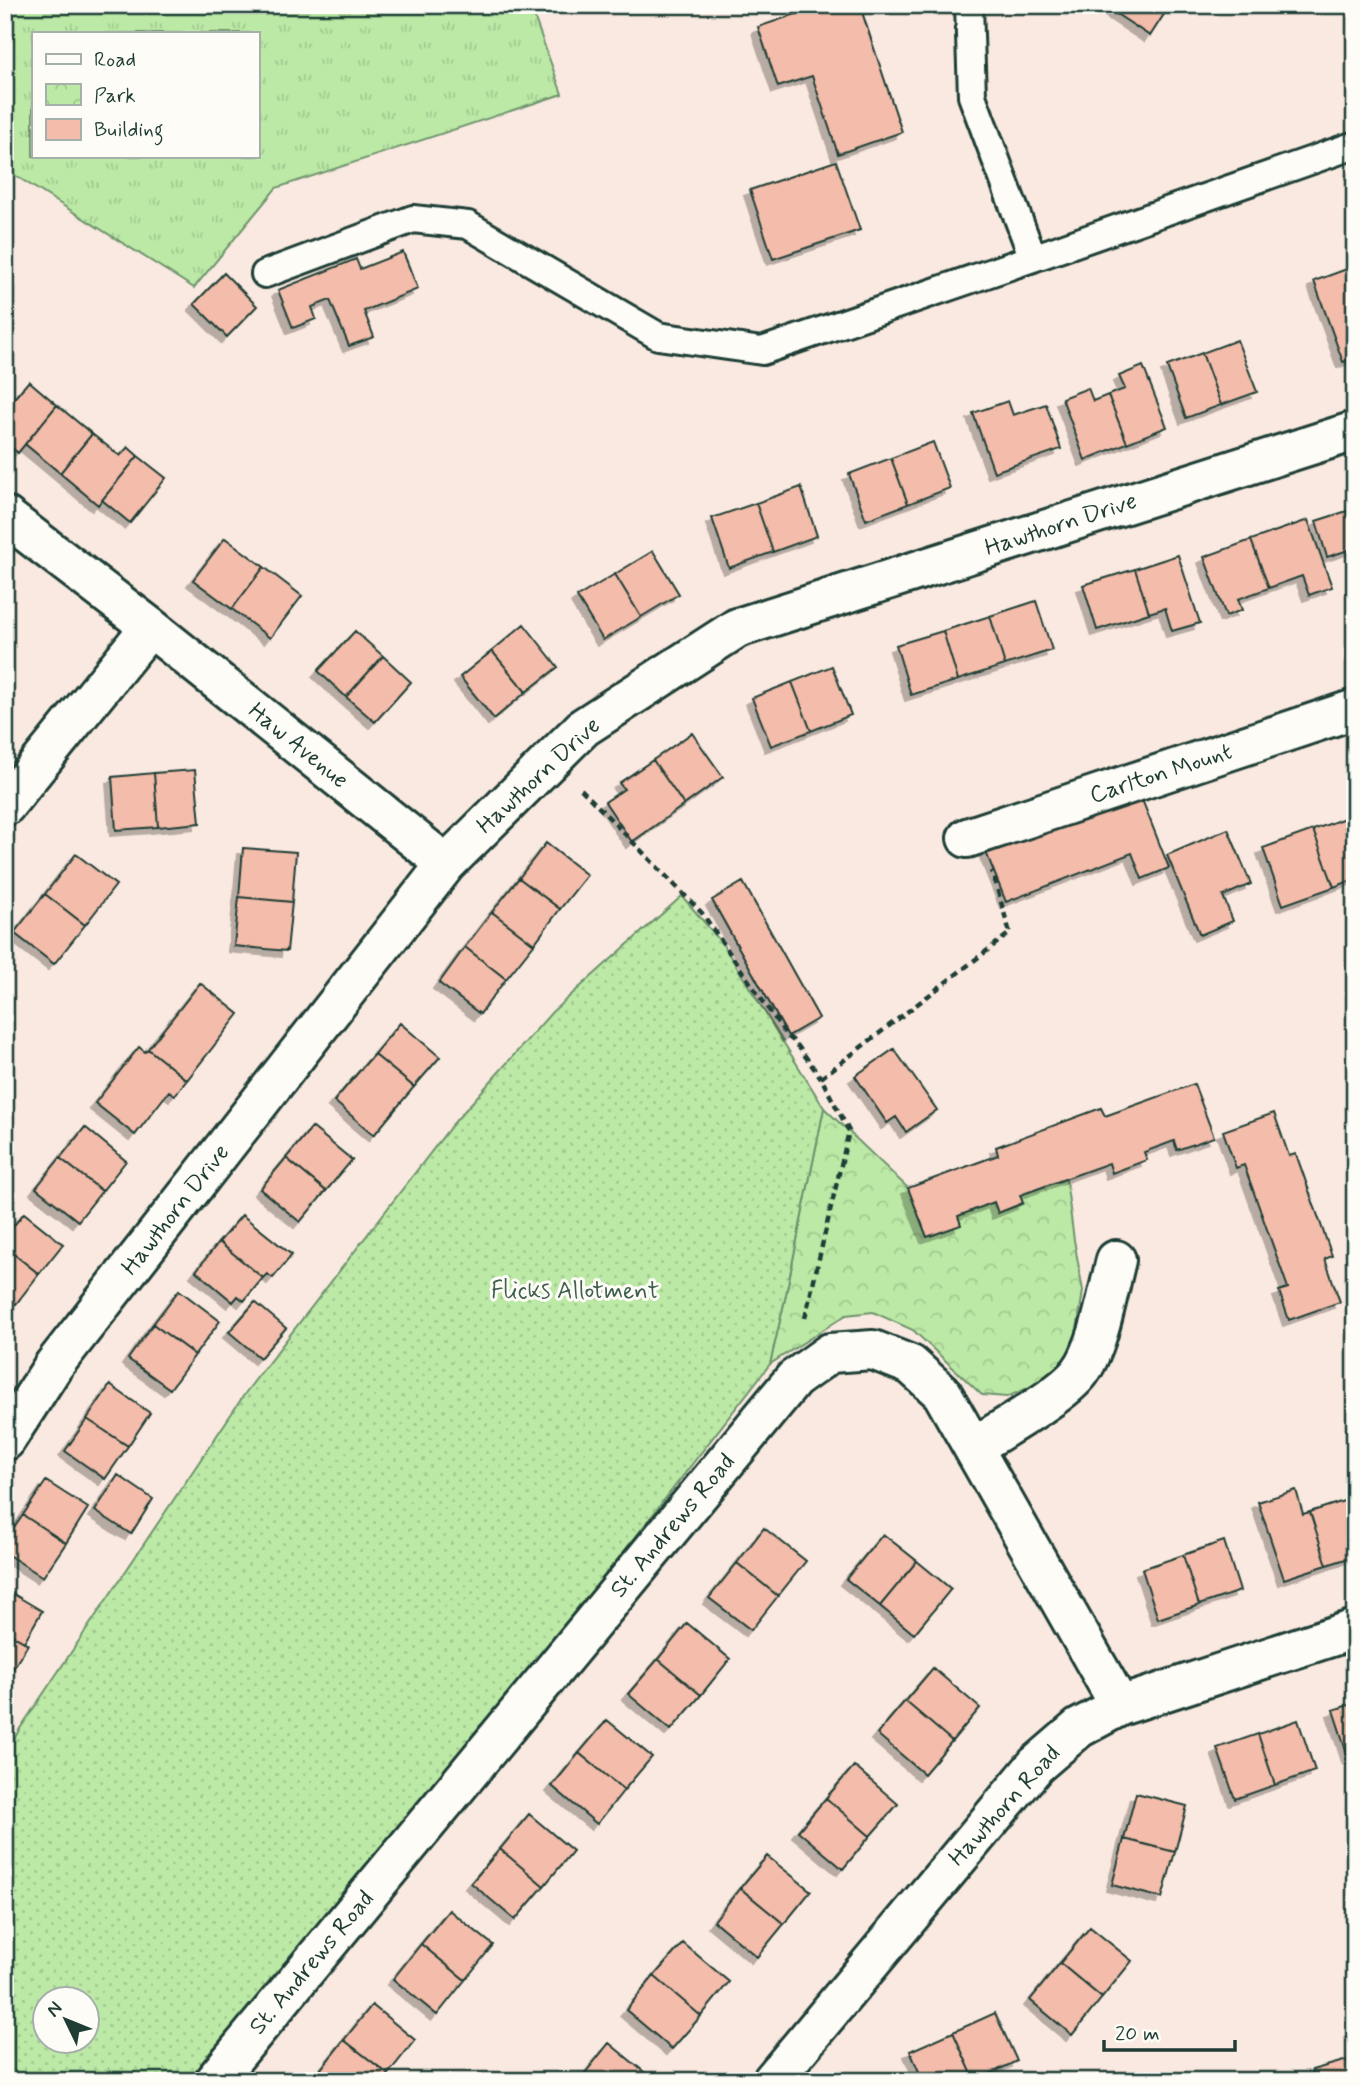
<svg xmlns="http://www.w3.org/2000/svg" width="1360" height="2086" font-family="Mynerve,sans-serif">
<style>
.grass{fill:url(#grass-tufts);stroke:#6e936d;stroke-width:2;fill-rule:evenodd}
.park{fill:url(#park-crowns);stroke:#6e936d;stroke-width:2}
.garden{fill:url(#garden-dots);stroke:#6e936d;stroke-width:2;fill-rule:evenodd}
.building{fill:#f4bcaa;stroke:#1f3d34;stroke-width:2;filter:url(#shadow)}
.lines{fill:none;stroke-linecap:round;stroke-linejoin:round}
.lane-casing{stroke:#1f3d34;stroke-width:32}
.street-casing{stroke:#1f3d34;stroke-width:44}
.path{stroke:#1f3d34;stroke-width:4.5;stroke-dasharray:7 5;stroke-linecap:butt}
.lane{stroke:#fdfcf7;stroke-width:26}
.street{stroke:#fdfcf7;stroke-width:38}
.labels{text-anchor:middle;dominant-baseline:central;stroke-width:6;stroke-linejoin:round;paint-order:stroke}
.street-label{font-size:24px;fill:#1f3d34;stroke:#fdfcf7}
.park-label{font-size:24px;fill:#3e5f4b;stroke:#fdfcf7}
</style>
<defs>
<pattern id="grass-tufts" width="24" height="20" patternUnits="userSpaceOnUse" patternTransform="scale(1.75)"><rect width="24" height="20" fill="#bce9a6"/><path d="M3 7l-1-3M5 7V3M7 7l1-3M15 17l-1-3M17 17v-4M19 17l1-3" fill="none" stroke="#a1c990"/></pattern>
<pattern id="park-crowns" width="20" height="18" patternUnits="userSpaceOnUse" patternTransform="scale(1.75)"><rect width="20" height="18" fill="#bce9a6"/><path d="M2 6a3 3 0 1 1 6 0M12 15a3 3 0 1 1 6 0" fill="none" stroke="#a1c990"/></pattern>
<pattern id="garden-dots" width="8" height="8" patternUnits="userSpaceOnUse" patternTransform="scale(1.75)"><rect width="8" height="8" fill="#bce9a6"/><path d="M2 2h.1M6 6h.1" fill="none" stroke="#a1c990" stroke-width="1.8" stroke-linecap="round"/></pattern>
<filter id="shadow"><feDropShadow dx="-6" dy="6" stdDeviation="0" flood-color="#0004"/></filter>
</defs>
<rect width="100%" height="100%" fill="#fae9e0"/>
<filter id="ink" filterUnits="userSpaceOnUse"><feTurbulence type="fractalNoise" baseFrequency=".0143" numOctaves="2"/><feDisplacementMap in="SourceGraphic" scale="14" xChannelSelector="R" yChannelSelector="G"/><feConvolveMatrix kernelMatrix="1 2 1 2 8 2 1 2 1" color-interpolation-filters="sRGB"/></filter>
<g filter="url(#ink)">
<path class="grass" d="M5,5H530L562,94L276,188L194,288L5,169ZM33,33H257V156H33Z"/>
<path class="park" d="M824,1108L908,1188L927,1237L960,1225L958,1216L994,1202L998,1213L1023,1204L1020,1195L1066,1179L1074,1240L1083,1291L1077,1330L1066,1358L1035,1385L1007,1397L982,1395L913,1330L873,1312L846,1315L770,1364L785,1299Z"/>
<path class="garden" d="M682,896L722,943L824,1108L785,1299L770,1364L212,2081H5V1756L19,1730L246,1392L452,1125L552,1012ZM46,1998H88V2040H46Z"/>
<path class="building" d="M822,5H868L863,15L902,132L838,154L812,76L778,87L758,27Z
M1116,5H1170L1150,36L1112,11Z
M836,161L860,230L773,259L750,190Z
M403,252L418,289L364,311L374,337L349,346L330,300L312,307L316,319L293,328L278,290L356,259L360,269Z
M1355,266V358L1343,362L1314,281Z
M224,273L257,306L227,337L194,304Z
M1237,340L1257,392L1221,405L1202,353Z
M1202,353L1221,405L1186,418L1167,366Z
M1143,366L1167,427L1127,443L1108,395L1125,389L1119,376Z
M29,381L57,405L18,453L5,442V409Z
M1088,388L1093,401L1108,395L1127,443L1085,460L1062,398Z
M1008,401L1013,415L1046,404L1061,449L994,472L973,413Z
M57,405L92,434L60,473L25,444Z
M92,434L120,456L128,447L138,456L98,505L60,473Z
M933,442L950,488L908,504L891,458Z
M138,456L166,478L130,523L102,500Z
M891,458L908,504L866,520L849,474Z
M801,487L817,536L773,552L756,503Z
M756,503L773,552L729,568L712,518Z
M1347,511L1355,536V548L1327,557L1316,521Z
M1308,520L1332,587L1309,595L1302,576L1269,588L1251,540Z
M225,538L264,567L232,609L193,580Z
M1251,540L1269,588L1238,599L1242,610L1226,616L1204,557Z
M653,551L679,594L641,617L615,574Z
M1178,555L1200,623L1172,631L1165,608L1149,613L1135,569Z
M264,567L302,596L270,638L232,609Z
M1135,569L1149,613L1097,630L1083,585Z
M615,574L641,617L603,640L577,597Z
M1036,601L1052,650L1005,665L990,616Z
M990,616L1005,665L958,680L943,631Z
M524,624L558,667L526,692L492,651Z
M355,631L383,656L346,697L318,671Z
M943,631L958,680L911,695L896,645Z
M492,651L526,692L494,719L460,677Z
M383,656L411,682L375,722L346,697Z
M832,666L851,715L811,731L792,682Z
M792,682L811,731L771,746L752,698Z
M692,733L723,777L684,805L653,760Z
M653,760L684,805L632,842L605,802L624,789L619,783Z
M195,770L200,823L158,827L154,773Z
M154,773L158,827L116,830L112,777Z
M1139,792L1169,868L1142,879L1132,853L1006,902L986,852Z
M1355,814V879L1334,887L1313,830Z
M1228,829L1251,884L1223,896L1233,921L1200,935L1167,855Z
M1313,830L1334,887L1283,905L1263,848Z
M546,843L587,875L560,909L519,878Z
M243,848L296,852L292,902L239,897Z
M76,854L116,885L85,925L45,894Z
M519,878L560,909L534,944L492,912Z
M743,882L819,1018L788,1036L712,900Z
M45,894L85,925L54,964L14,933Z
M239,897L292,902L287,951L234,946Z
M492,912L534,944L506,979L465,947Z
M465,947L506,979L480,1014L439,983Z
M200,983L239,1014L187,1080L148,1049Z
M400,1023L440,1057L414,1087L374,1054Z
M139,1047L145,1052L148,1049L187,1080L175,1095L169,1091L135,1135L95,1103Z
M894,1049L937,1110L906,1132L896,1117L887,1123L855,1076Z
M374,1054L414,1087L374,1135L334,1101Z
M1194,1084L1214,1137L1177,1150L1174,1141L1144,1152L1147,1160L1112,1173L1109,1163L1020,1195L1023,1203L998,1213L994,1202L958,1216L961,1225L927,1237L908,1188L998,1155L996,1147L1101,1108L1105,1116Z
M1274,1113L1289,1156L1296,1154L1332,1256L1325,1259L1340,1302L1289,1320L1279,1291L1288,1288L1244,1165L1236,1168L1223,1131Z
M85,1127L126,1161L102,1191L60,1158Z
M312,1127L352,1160L326,1191L286,1158Z
M60,1158L102,1191L78,1221L36,1188Z
M286,1158L326,1191L300,1222L260,1189Z
M24,1213L63,1244L39,1274L5,1247V1236Z
M242,1215L292,1255L273,1278L267,1274L263,1278L219,1242Z
M219,1242L263,1278L244,1301L238,1296L233,1302L196,1271Z
M5,1247L39,1274L16,1304L5,1295Z
M179,1290L220,1321L195,1355L153,1324Z
M255,1302L286,1328L260,1358L229,1332Z
M153,1324L195,1355L170,1389L128,1359Z
M110,1385L150,1413L128,1446L87,1419Z
M87,1419L128,1446L105,1479L65,1451Z
M118,1475L153,1499L131,1534L95,1511Z
M46,1481L88,1508L66,1543L23,1515Z
M1296,1490L1303,1514L1310,1512L1327,1565L1284,1579L1258,1502Z
M1350,1499L1355,1513V1556L1327,1565L1310,1512Z
M23,1515L66,1543L43,1577L5,1553V1541Z
M764,1528L806,1561L778,1596L737,1563Z
M883,1534L917,1561L880,1606L846,1579Z
M1224,1541L1240,1591L1199,1605L1183,1555Z
M1183,1555L1199,1605L1158,1619L1142,1569Z
M917,1561L951,1589L914,1634L880,1606Z
M737,1563L778,1596L751,1630L709,1598Z
M5,1589L42,1611L24,1642L5,1631Z
M687,1623L730,1659L701,1695L658,1659Z
M5,1631L28,1644L5,1682Z
M658,1659L701,1695L671,1730L628,1694Z
M933,1668L980,1708L952,1741L905,1701Z
M905,1701L952,1741L924,1774L877,1734Z
M1355,1703V1758L1349,1759L1333,1710Z
M607,1720L652,1757L624,1790L579,1753Z
M1298,1720L1315,1771L1275,1785L1258,1734Z
M1258,1734L1275,1785L1235,1799L1217,1748Z
M579,1753L624,1790L597,1824L552,1786Z
M854,1766L898,1804L870,1836L826,1798Z
M1136,1793L1187,1806L1175,1852L1124,1839Z
M826,1798L870,1836L843,1869L798,1831Z
M529,1814L573,1851L544,1886L500,1849Z
M1124,1839L1175,1852L1162,1898L1112,1885Z
M500,1849L544,1886L515,1920L471,1883Z
M767,1856L811,1891L784,1924L740,1888Z
M740,1888L784,1924L757,1957L714,1921Z
M449,1910L493,1945L465,1980L421,1944Z
M1090,1927L1132,1961L1102,1998L1060,1963Z
M683,1943L729,1982L701,2016L654,1976Z
M421,1944L465,1980L437,2015L393,1979Z
M1060,1963L1102,1998L1072,2035L1030,2000Z
M654,1976L701,2016L672,2049L626,2010Z
M372,2005L415,2040L388,2074L344,2040Z
M995,2013L1017,2061L975,2081L953,2032Z
M953,2032L975,2081H923L910,2051Z
M344,2040L388,2074L383,2081H325L317,2074Z
M609,2043L655,2081H587L582,2077Z
M1351,2059L1355,2081H1315L1312,2070Z"/>
<g class="lines">
<defs>
<path id="lane" d="M1033,258L1355,145
M265,274L413,219L468,225L658,336L762,351L1033,258L972,96L969,5"/>
<path id="street" d="M5,516L150,627L446,864
M5,806L150,627
M967,838L1355,709
M5,1441L54,1365L446,864L584,727L737,628L1355,431
M974,1447C1001,1429 1062,1396 1080,1372C1099,1347 1108,1291 1116,1260
M214,2081L794,1379L830,1353L873,1350L911,1365L942,1393L1120,1706
M772,2081L1036,1765L1079,1728L1120,1706L1355,1629"/>
</defs>
<use href="#lane" class="lane-casing"/>
<use href="#street" class="street-casing"/>
<path class="path" d="M581,789L702,913L787,1036L795,1042L821,1078
M805,1318L849,1131L821,1078L1010,933L992,871"/>
<use href="#lane" class="lane"/>
<use href="#street" class="street"/>
</g>
</g>
<g class="labels">
<g class="street-label">
<text transform="translate(1061 525) rotate(-18)">Hawthorn Drive</text>
<text transform="translate(298 746) rotate(39)">Haw Avenue</text>
<text transform="translate(1161 774) rotate(-18)">Carlton Mount</text>
<text transform="translate(539 776) rotate(-43)">Hawthorn Drive</text>
<text transform="translate(176 1210) rotate(-52)">Hawthorn Drive</text>
<text transform="translate(673 1526) rotate(-50)">St. Andrews Road</text>
<text transform="translate(1005 1806) rotate(-48)">Hawthorn Road</text>
<text transform="translate(312 1963) rotate(-50)">St. Andrews Road</text>
</g>
<g class="park-label">
<text x="575" y="1291">Flicks Allotment</text>
</g>
</g>
<rect width="1360" height="2086" fill="none" stroke="#fdfcf7" stroke-width="28"/>
<rect x="14" y="14" width="1332" height="2058" fill="none" stroke="#1f3d34" stroke-width="2.5" filter="url(#ink)"/>
<rect x="32" y="32" width="228" height="126" fill="#fdfcf7" stroke="#a4b0a9" stroke-width="2"/>
<rect x="46" y="54" width="35" height="10" fill="#fdfcf7" stroke="#a4b0a9" stroke-width="2"/>
<text x="94" y="66" font-size="21" fill="#1f3d34">Road</text>
<rect x="46" y="84" width="35" height="21" fill="url(#park-crowns)" stroke="#a4b0a9" stroke-width="2"/>
<text x="94" y="102" font-size="21" fill="#1f3d34">Park</text>
<rect x="46" y="119" width="35" height="21" fill="#f4bcaa" stroke="#a4b0a9" stroke-width="2"/>
<text x="94" y="136" font-size="21" fill="#1f3d34">Building</text>
<g transform="translate(66 2020) rotate(313)"><circle r="33" fill="#fdfcf7" stroke="#a4b0a9" stroke-width="2"/>
<path d="M0-5L12 26L0 18L-12 26Z" fill="#1f3d34"/>
<text y="-10" font-size="19" font-weight="bold" text-anchor="middle" fill="#1f3d34">N</text>
</g>
<path d="M1104 2040v10h131v-10" fill="none" stroke="#1f3d34" stroke-width="3.5"/>
<text x="1115" y="2040" font-size="21" fill="#1f3d34" stroke="#fdfcf7" stroke-width="5" paint-order="stroke">20 m</text>
</svg>
